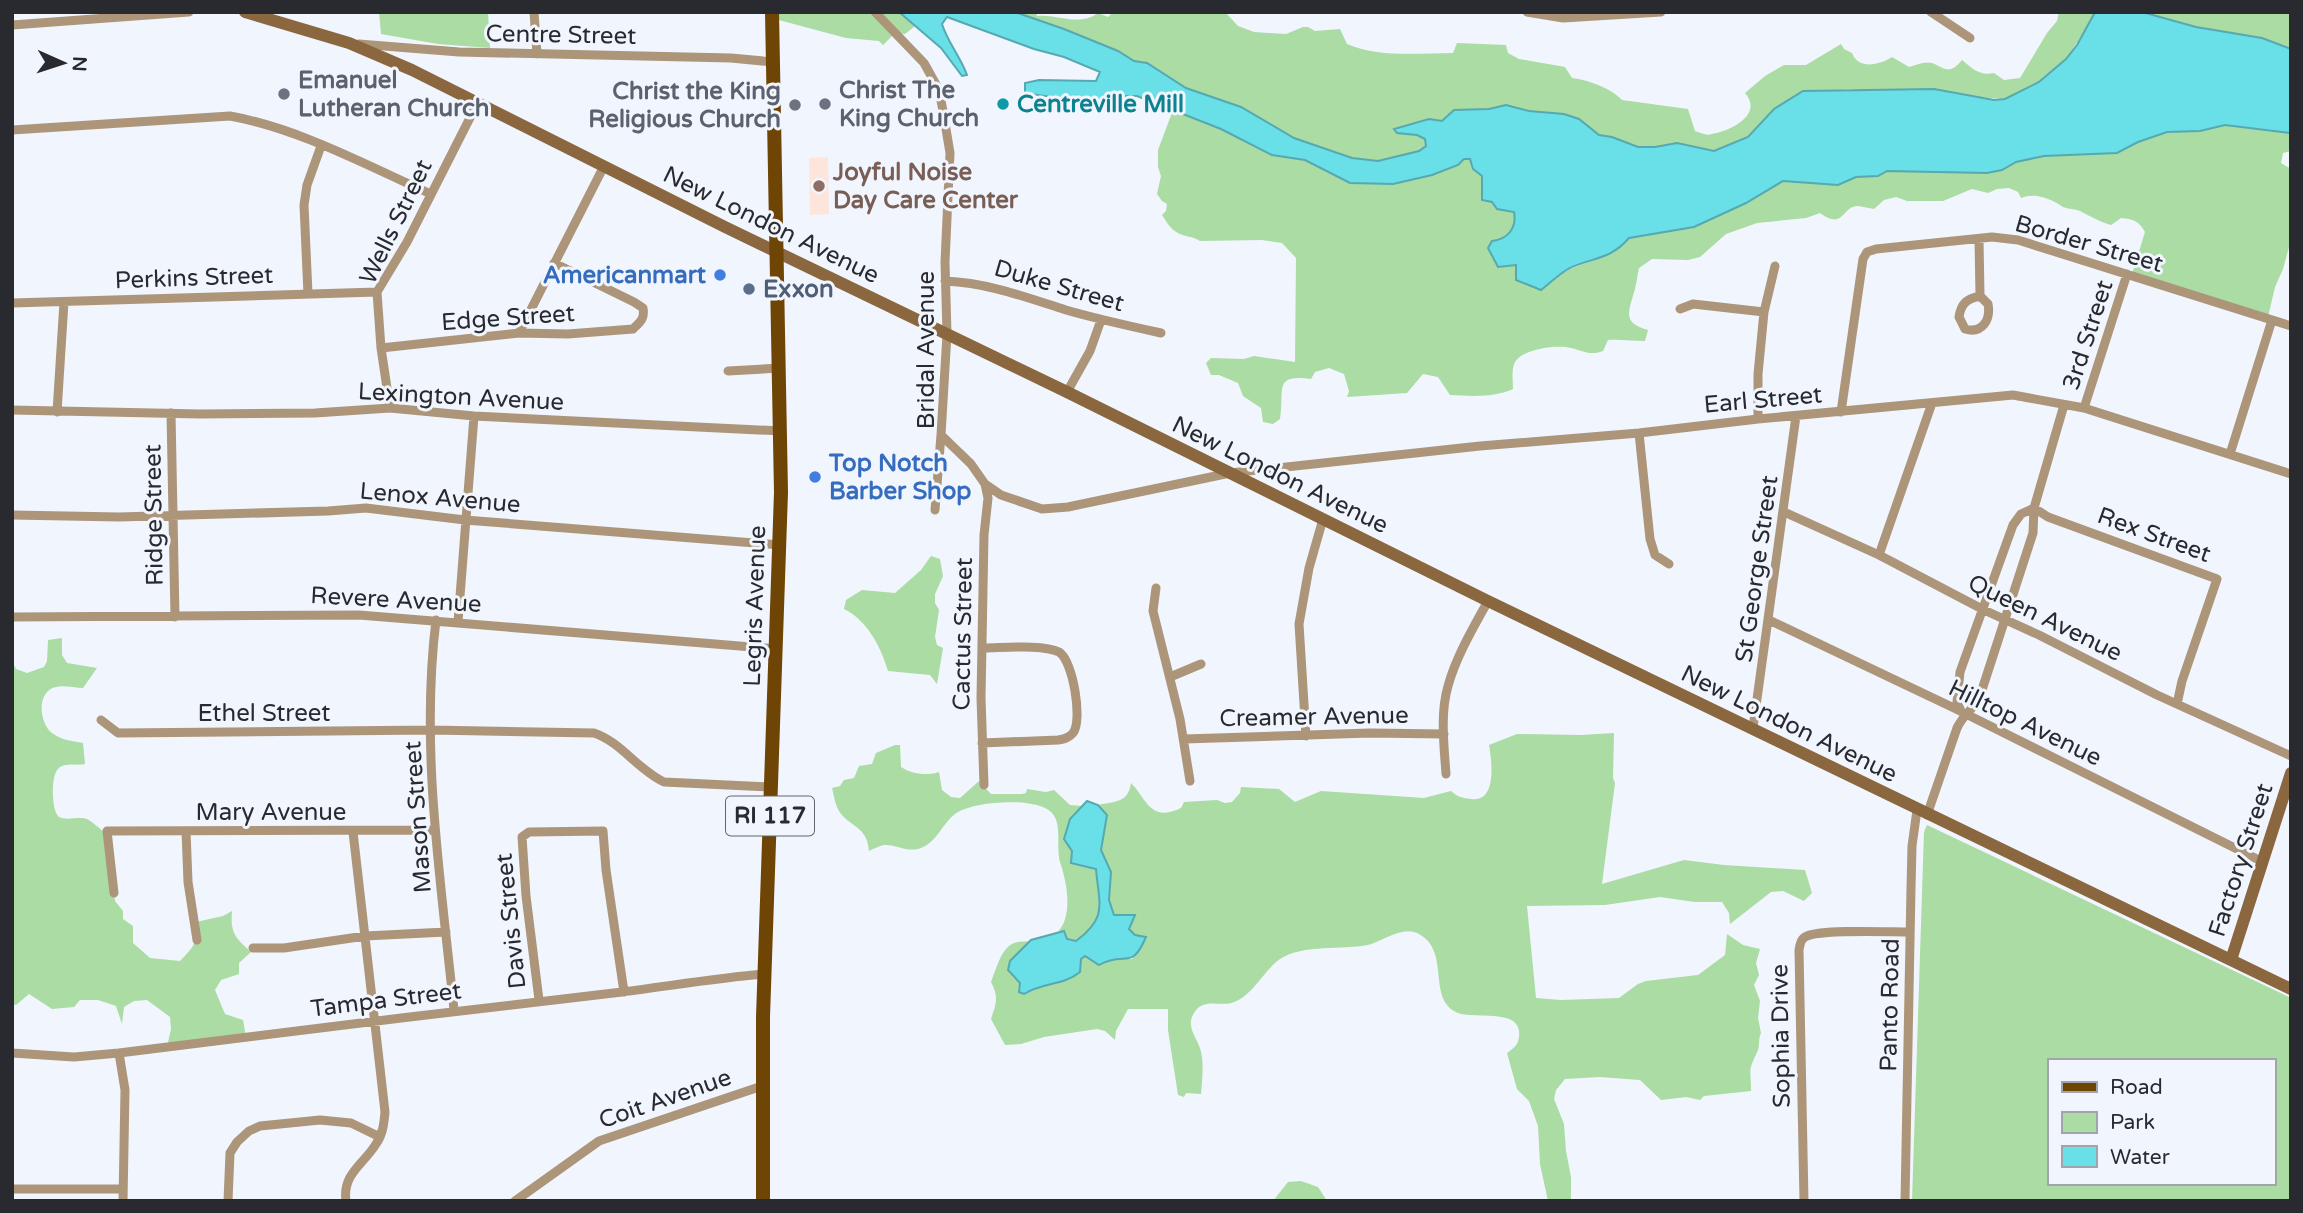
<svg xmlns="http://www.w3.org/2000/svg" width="2303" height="1213" font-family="'Varela Round',sans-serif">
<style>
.education{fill:#fee5dc}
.green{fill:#aadca3;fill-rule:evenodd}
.water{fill:#69dfe8;stroke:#56a9b0;stroke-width:2}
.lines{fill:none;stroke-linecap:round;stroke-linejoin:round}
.street{stroke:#ad957a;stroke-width:9}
.secondary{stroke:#8a673e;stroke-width:12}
.primary{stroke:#6f4506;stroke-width:14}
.worship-dot{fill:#6b7280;stroke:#f1f5fe;stroke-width:2.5}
.culture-dot{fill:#0f9aa8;stroke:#f1f5fe;stroke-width:2.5}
.education-dot{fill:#8d6e63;stroke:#f1f5fe;stroke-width:2.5}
.shop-dot{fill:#3f7fe0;stroke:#f1f5fe;stroke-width:2.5}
.service-dot{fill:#5c6f8a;stroke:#f1f5fe;stroke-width:2.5}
.labels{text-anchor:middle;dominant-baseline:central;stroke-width:6;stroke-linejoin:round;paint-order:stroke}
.shield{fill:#f1f5fe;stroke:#65676d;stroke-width:2}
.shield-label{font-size:23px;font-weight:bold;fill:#292a2f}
.street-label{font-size:24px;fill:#292a2f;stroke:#f1f5fe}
.worship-label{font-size:24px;font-weight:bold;fill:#5b616d;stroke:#f1f5fe;text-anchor:start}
.culture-label{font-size:24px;font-weight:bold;fill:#0d838f;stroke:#f1f5fe;text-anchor:start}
.education-label{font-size:24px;font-weight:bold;fill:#785e54;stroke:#f1f5fe;text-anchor:start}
.shop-label{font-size:24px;font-weight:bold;fill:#366cbe;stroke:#f1f5fe;text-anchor:end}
.service-label{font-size:24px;font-weight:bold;fill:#4e5e75;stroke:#f1f5fe;text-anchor:start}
</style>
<rect width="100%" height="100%" fill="#f1f5fe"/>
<path class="education" d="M828,157L829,214L810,215L809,158Z"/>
<path class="green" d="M379,12H488L490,48L438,44L381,34Z
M774,12H899L915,26L905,34L895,33L883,45L879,41L846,38L775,19Z
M1015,12H1036L1037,16C1058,14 1079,27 1098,13L1108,17L1113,12H1225L1238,26L1254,32L1286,34L1303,27H1308L1315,31L1340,29L1347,44C1380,58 1418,53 1453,53L1457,43L1506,45L1508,53L1519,59L1565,67L1572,78C1588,80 1611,88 1622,100L1688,109L1695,131C1701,133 1707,136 1712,134C1730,131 1764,115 1745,93L1765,76L1784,65H1806L1841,44L1844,49L1852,53C1858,70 1880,65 1892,57L1909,67C1916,65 1924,61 1932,63C1945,68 1949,76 1962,60C1973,69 1979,76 1994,73L2004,80L2020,78L2047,33L2057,21L2059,12H2097L2066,59L2039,82L2005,99L1847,89L1831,91L1774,109L1748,137L1713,151L1677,143L1655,147H1638L1612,137L1599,135L1579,119L1564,114L1529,111L1506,105L1489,109L1454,111L1442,121L1397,133L1417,135L1425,139L1426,146L1419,151L1378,161L1352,158L1294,138L1241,107L1186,88L1147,63L1134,61L1118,51L1064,29Z
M2142,12H2291V49L2262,38L2196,27Z
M1173,110L1221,129L1272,155L1305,160L1350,183L1393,184L1432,175L1458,165L1464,159H1470L1473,169L1482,175L1497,209L1514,212C1516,223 1511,232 1503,240L1516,265L1557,276C1581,261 1610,260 1629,238L1694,227L1783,181L1838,185L1856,177L1878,176L1887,171L1987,173L2002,170L2016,162L2044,156L2117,153L2138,142L2167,132L2200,131L2225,125L2291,133V151L2283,153L2281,163L2291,169V240L2283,269L2275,287L2268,317L2132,274L2145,232C2139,221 2133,219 2121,218L2111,225C2100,222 2090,216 2080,211C2075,209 2068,209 2063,207C2051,199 2036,192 2021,198L2018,192L2009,188L1997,189L1988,193L1972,189L1943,201H1907L1896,197L1884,200L1874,209C1868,208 1861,206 1856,206C1842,208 1843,230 1820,213L1806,218L1757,223L1726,234L1700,257L1688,260L1652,259L1639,268C1637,277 1636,287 1633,296C1627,315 1625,324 1648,330L1645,341C1632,341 1621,339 1608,340L1603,351C1589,356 1584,351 1571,348C1557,344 1522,349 1515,362C1511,369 1513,382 1513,389C1492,398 1472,396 1450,395L1438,377L1423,374L1407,393L1347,397L1349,391L1344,374L1329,368L1315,372L1311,379C1272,374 1285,390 1280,419L1273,424L1263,422L1261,408L1243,396L1238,383L1219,375H1211L1206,363L1211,358L1244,359L1254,356L1295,362L1296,258L1282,243L1262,240L1200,241C1193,236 1185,237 1178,233C1171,230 1166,221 1162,215L1166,211L1167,204L1162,201L1157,194L1161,176L1158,167V150Z
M931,556L940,559L943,576L935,594V603L939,610L935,637L937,645L943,648L937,684L930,675L888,671C881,647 867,620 844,609L846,600L862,590L895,593L921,570Z
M62,638V655L67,663L97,668L83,688C75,688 64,685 56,687C36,691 39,723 52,733C61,740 72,741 83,743L85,764C77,766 64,762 58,769C51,775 51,811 59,817C67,821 79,816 87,819C93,822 100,829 105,833L115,901L123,911V919L133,926V943L150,958L180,961C195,945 197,944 196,922L223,916L232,911C230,934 236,938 251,952L239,963V974L221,980L215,990L225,1014L243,1020L246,1037L167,1047L171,1029L170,1017L147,1000L134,1001L124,1007L122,1024L116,1006L98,1000H80L74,1007L52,1009L29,994L16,1005L12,1004V661L16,669L27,673L44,667L47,661L48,640Z
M1614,733L1613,778L1615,783L1602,884L1684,860L1724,865L1805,870L1812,893L1804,901L1783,891L1771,892L1730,924L1729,913L1722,902H1695L1660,897L1605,905L1527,906L1536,998L1561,1000L1619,998L1638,984L1646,981L1698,975L1725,955L1727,934L1743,945L1760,949L1756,963L1759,975L1754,985L1760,1001L1758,1018L1761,1033C1758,1039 1760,1045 1758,1050C1747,1074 1751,1066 1751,1091L1704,1096L1700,1100L1686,1097L1661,1100L1640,1080L1600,1077L1565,1079L1556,1090L1554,1099L1564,1124L1566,1151L1571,1177V1201H1548L1540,1164L1538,1126L1529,1101L1517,1089L1507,1053C1514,1048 1518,1045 1519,1037C1523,1005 1471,1022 1454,1011C1428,995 1450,951 1419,934C1403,925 1383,941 1368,945C1343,950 1303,944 1280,959C1263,971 1254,994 1234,1002C1220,1008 1201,995 1192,1017C1187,1029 1199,1041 1201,1052C1204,1064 1202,1082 1201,1094L1186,1093L1184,1097L1178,1095L1168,1030V1009H1128L1116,1031L1115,1040L1105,1031L1097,1029L1044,1037L1021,1044L1005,1045L991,1019C996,1004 999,997 991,982C996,970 1001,948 1014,943C1019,941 1026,942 1031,941L1026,944L1035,987L1055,984L1080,972L1081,959L1085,955L1099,965L1111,958L1132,959L1145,937L1135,935L1114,916L1109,900L1111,872L1101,850L1107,815L1098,805C1116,801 1128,803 1131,783C1147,799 1150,823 1181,808L1184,802L1217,800L1225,803L1232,802L1240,793L1241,787L1279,789L1295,802L1321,791L1424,798L1451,791C1458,797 1462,798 1471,799C1497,803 1492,762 1489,745L1517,734L1581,735Z
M895,745H900L901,767C911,774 927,776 939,772L942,790L951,797L960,798L979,781L991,794H1022L1026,793L1027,789L1046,792L1054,790L1070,805L1083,806L1070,819L1064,839L1072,851L1096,869C1099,905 1108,917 1075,941L1067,939L1064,931L1058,932C1073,915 1067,884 1061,865C1055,849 1063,825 1052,813C1037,796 971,801 955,814C942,824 937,842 921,848C908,853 896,844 884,845C879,846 873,849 869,851C867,825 850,828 839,811C835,805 834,795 832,788L840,786L844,780L854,778L859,766L872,764L876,753Z
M1927,825L2291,998V1201H1912L1924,832ZM2049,1061H2273V1183H2049Z
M1301,1181L1318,1187L1327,1201H1273L1288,1182Z"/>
<path class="water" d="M899,12H1015L1064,29L1118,51L1134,61L1147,63L1186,88L1241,107L1294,138L1352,158L1378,161L1419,151L1426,146L1425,139L1417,135L1397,133L1394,129L1429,119L1442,121L1454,110L1489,109L1506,105L1529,111L1564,114L1579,119L1599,135L1612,137L1638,147H1655L1677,143L1714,151L1748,137L1774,109L1803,91L1934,89L1994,100L2005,99L2039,82L2066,59L2077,45L2094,14L2097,12H2142L2196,27L2262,38L2291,49V133L2225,125L2200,131L2167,132L2138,142L2117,153L2044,156L2016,162L2002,170L1987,173L1887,171L1878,176L1856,177L1838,185L1783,181L1746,203L1694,227L1629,238C1609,261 1591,257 1568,269C1558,275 1550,283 1541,290L1516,280V265L1498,267L1488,248L1492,241C1508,239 1517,228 1514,212L1497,209L1492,202L1482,200V176L1473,169L1470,159H1464L1458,165L1432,175L1393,184L1350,183L1305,160L1272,155L1221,129L1137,96H1126L1109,106L1025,93V83L1039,80L1096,81L1100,72L1064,57L1034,49L947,17L942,24C948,43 960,56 967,75L962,76L941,48Z
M1087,801L1098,805L1107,815L1101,850L1111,872L1109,900L1114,915H1135L1129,929L1135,935L1146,937C1131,972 1126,950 1099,965L1085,956L1081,959L1080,972C1063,986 1042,982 1024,994L1019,992L1020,983L1008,970L1010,961L1031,940L1064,931L1067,939L1076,941C1108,917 1099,905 1096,869L1071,863L1072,851L1064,839L1070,819Z"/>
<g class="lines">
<path class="street" d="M534,12L537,54
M875,12L924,63L939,90L943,111L950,153L945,262L947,334L941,435L971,464L985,484L1001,495L1042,509L1068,507L1230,473L1480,446L1639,433L1758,419L2013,395L2084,408L2291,474
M1527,12L1563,18L1661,12
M1931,12L1970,38
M12,25L189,12
M359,44L459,52L731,58L773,62
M12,130L230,116C298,128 368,166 431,194
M1979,239L1980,296
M945,281C989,283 1025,297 1066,310C1097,319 1129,326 1161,333
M308,294L304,205L307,185L321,146
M1980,296L1988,304C1991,320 1982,334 1965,329L1959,317C1961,304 1966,299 1980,296Z
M12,303L377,292
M1680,309L1693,304L1764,312
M519,333L604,166
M381,348L519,333L568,334L633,329C640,322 645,319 643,308L634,302L554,263
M728,371L780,368
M1067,392L1090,351L1101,320
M390,408L381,348L377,292L407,242L478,102
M2084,408L2127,274
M12,410L200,414L315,413L390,408L474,416L781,431
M57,412L64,302
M1841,412L1863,259L1867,252L1876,249L1992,237L2018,240L2291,326
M171,413L175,617
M1758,419V374L1764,312L1775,266
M1639,433L1650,539L1655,555L1669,564
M2230,454L2272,320
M2034,508L2048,517L2217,579L2182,681L2177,704
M935,510L941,435
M1784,512L1879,555L1984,610L2039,635L2157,695L2291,756
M12,515L119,517L328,511L366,508L465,520L780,545
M1879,555L1932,403
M1156,588L1153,611L1180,719L1190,781
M12,617L359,615L777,649
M436,620C420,750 441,881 454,1010
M1769,620L1954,708L2263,862
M458,622L474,416
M1170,677L1201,664
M1962,713L1957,702L1960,672L2013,525L2021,514L2034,508
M101,720L118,733L431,730L594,733C621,742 638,770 664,782L771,787
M1753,728L1796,416
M1306,736L1299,624L1309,568L1323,519
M1184,739L1370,733L1444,734
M982,743L1058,740C1064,739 1069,738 1073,733C1083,721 1073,660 1059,652C1043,644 1002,648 983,648
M1446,774C1444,746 1440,713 1448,686C1456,657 1473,628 1488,601
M984,785L981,698L984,535L988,498L985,484
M1927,815L1957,728C1963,715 1972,710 1979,699L2033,533L2034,508L2064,405
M186,831L188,882L197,940
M114,893L107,831L435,830
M253,948H284L365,936L446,932
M539,1000L526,896L522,837L529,832L603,831L606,870L624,992
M12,1053L74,1057L119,1053C287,1032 454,1011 622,992C670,986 717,978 765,974
M119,1053L125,1090L123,1201
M12,1189H122
M228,1201L230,1153L237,1142L249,1131L260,1126L320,1120L351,1123L380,1137
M346,1201C342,1174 364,1164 376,1144C383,1134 384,1123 385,1112L353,832
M515,1201L599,1141L762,1086
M1804,1201L1799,950C1800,944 1801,938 1807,936C1824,929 1888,932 1910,932
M1905,1201L1911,888L1912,846L1917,810"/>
<path class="secondary" d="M245,12L349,43L412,70L725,227L1067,392L1488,601L2291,989
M2231,960L2291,773"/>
<path class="primary" d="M763,1201V1017L781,492L772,12"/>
</g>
<g class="worship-dot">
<circle cx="284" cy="94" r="7"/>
<circle cx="825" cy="104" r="7"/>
<circle cx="795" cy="105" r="7"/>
</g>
<circle class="culture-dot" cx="1003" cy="104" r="7"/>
<circle class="education-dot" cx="819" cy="186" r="7"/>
<g class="shop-dot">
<circle cx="720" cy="275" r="7"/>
<circle cx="815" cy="477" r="7"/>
</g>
<circle class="service-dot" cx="749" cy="289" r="7"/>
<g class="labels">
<rect class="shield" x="726" y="796.5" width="88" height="39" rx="5"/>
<g class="shield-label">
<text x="770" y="816">RI 117</text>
</g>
<g class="street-label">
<text transform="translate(561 35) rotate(1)">Centre Street</text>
<text transform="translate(396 222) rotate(-64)">Wells Street</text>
<text transform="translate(771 225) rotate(26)">New London Avenue</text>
<text transform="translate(2089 244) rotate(16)">Border Street</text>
<text transform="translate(194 278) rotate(-2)">Perkins Street</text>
<text transform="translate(1059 286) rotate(16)">Duke Street</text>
<text transform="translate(508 318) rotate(-4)">Edge Street</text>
<text transform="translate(2088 335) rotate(-72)">3rd Street</text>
<text transform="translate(926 350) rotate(-90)">Bridal Avenue</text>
<text transform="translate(461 397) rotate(3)">Lexington Avenue</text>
<text transform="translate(1763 400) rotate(-5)">Earl Street</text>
<text transform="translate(1280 475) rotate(26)">New London Avenue</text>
<text transform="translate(440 498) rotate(5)">Lenox Avenue</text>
<text transform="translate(154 515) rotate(-91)">Ridge Street</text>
<text transform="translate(2154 535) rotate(20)">Rex Street</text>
<text transform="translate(1757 569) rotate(-82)">St George Street</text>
<text transform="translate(396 600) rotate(3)">Revere Avenue</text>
<text transform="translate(755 606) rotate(-88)">Legris Avenue</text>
<text transform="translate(2045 618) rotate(26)">Queen Avenue</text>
<text transform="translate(963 634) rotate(-89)">Cactus Street</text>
<text x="264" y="713">Ethel Street</text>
<text transform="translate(1314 717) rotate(-1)">Creamer Avenue</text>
<text transform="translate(2025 723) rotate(26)">Hilltop Avenue</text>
<text transform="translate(1789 724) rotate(26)">New London Avenue</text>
<text x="271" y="812">Mary Avenue</text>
<text transform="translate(418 817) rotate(-94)">Mason Street</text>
<text transform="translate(2241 860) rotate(-72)">Factory Street</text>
<text transform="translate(511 921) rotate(-96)">Davis Street</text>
<text transform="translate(386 1000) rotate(-7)">Tampa Street</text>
<text transform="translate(1890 1005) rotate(-89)">Panto Road</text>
<text transform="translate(1781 1036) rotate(-91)">Sophia Drive</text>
<text transform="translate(665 1099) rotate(-19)">Coit Avenue</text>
</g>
<g class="worship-label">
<text x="298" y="80">Emanuel<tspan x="298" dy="28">Lutheran Church</tspan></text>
<text x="839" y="90">Christ The<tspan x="839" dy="28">King Church</tspan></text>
<text x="781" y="91" text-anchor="end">Christ the King<tspan x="781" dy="28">Religious Church</tspan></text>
</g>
<g class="culture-label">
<text x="1017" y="104">Centreville Mill</text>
</g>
<g class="education-label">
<text x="833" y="172">Joyful Noise<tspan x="833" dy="28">Day Care Center</tspan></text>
</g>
<g class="shop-label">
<text x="706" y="275">Americanmart</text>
<text x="829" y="463" text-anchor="start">Top Notch<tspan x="829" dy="28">Barber Shop</tspan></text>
</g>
<g class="service-label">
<text x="763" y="289">Exxon</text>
</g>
</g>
<rect width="2303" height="1213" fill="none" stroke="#292a2f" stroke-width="28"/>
<rect x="2048" y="1059" width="228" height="126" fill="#f1f5fe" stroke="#a1a4ab" stroke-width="2"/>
<rect x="2062" y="1082" width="35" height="10" fill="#6f4506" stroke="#a1a4ab" stroke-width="2"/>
<text x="2110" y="1094" font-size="21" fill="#292a2f">Road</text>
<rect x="2062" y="1112" width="35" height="21" fill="#aadca3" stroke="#a1a4ab" stroke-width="2"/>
<text x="2110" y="1129" font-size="21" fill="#292a2f">Park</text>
<rect x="2062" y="1146" width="35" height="21" fill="#69dfe8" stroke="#a1a4ab" stroke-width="2"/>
<text x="2110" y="1164" font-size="21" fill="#292a2f">Water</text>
<g transform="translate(63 63) rotate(93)" stroke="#f1f5fe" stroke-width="5" paint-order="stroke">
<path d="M0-5L12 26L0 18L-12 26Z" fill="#292a2f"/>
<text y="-10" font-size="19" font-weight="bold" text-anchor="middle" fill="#292a2f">N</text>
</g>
</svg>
